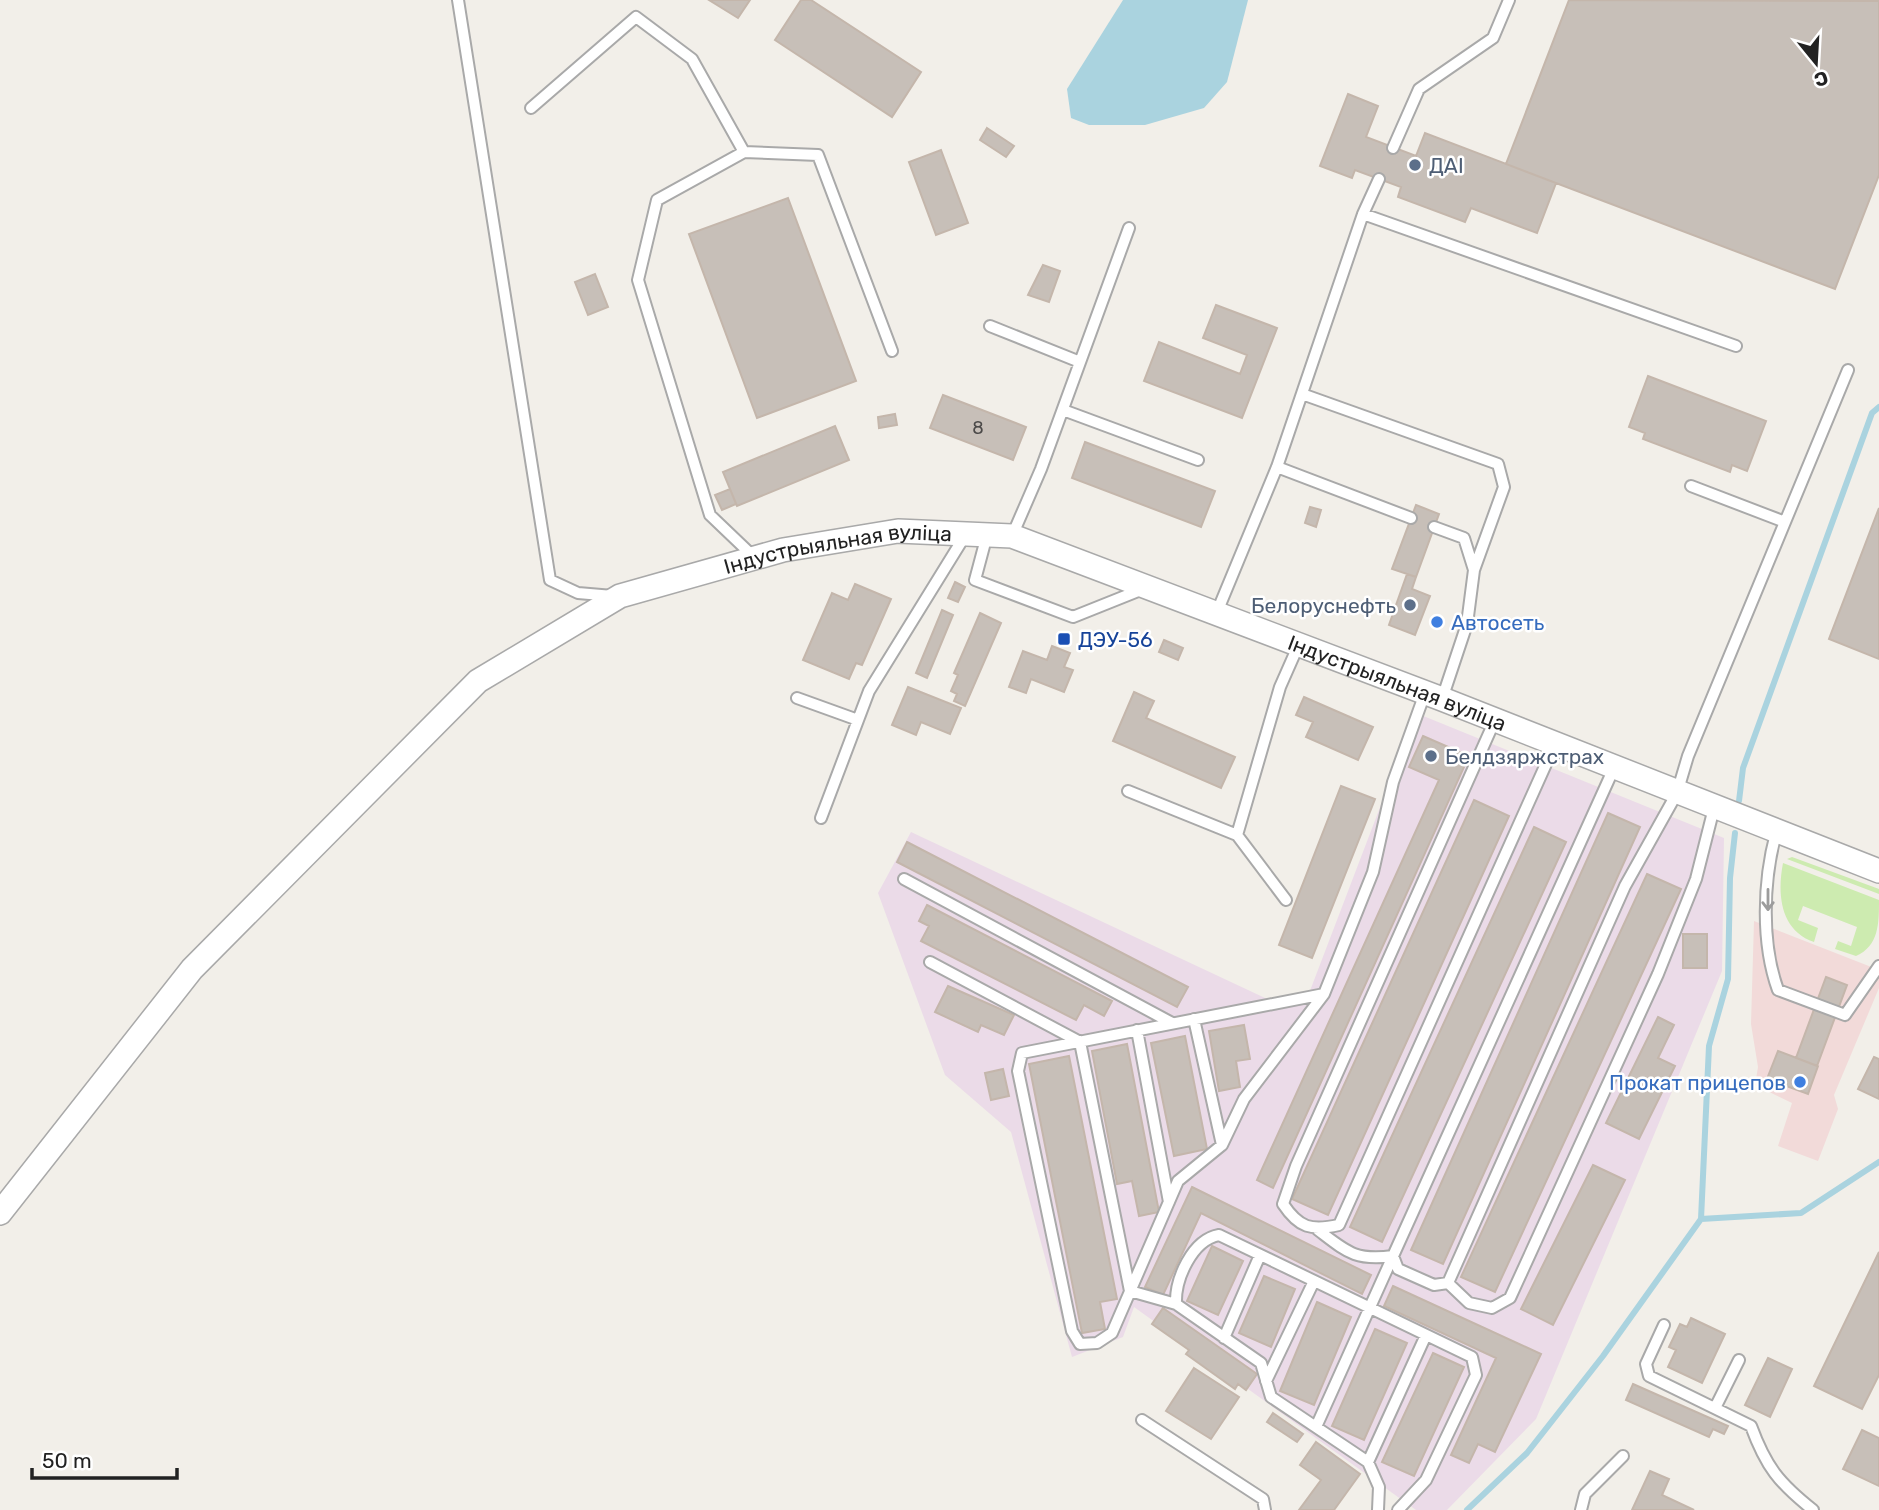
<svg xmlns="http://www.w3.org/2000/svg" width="1879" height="1510" font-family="Rubik,sans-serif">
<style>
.commercial{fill:#f2dad9}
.industrial{fill:#ebdbe8}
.grass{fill:#cdebb0}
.water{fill:#aad3df}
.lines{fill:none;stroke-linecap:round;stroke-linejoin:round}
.stream{stroke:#aad3df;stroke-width:6}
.building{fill:#c7bfb8;stroke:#c4b6ab;stroke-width:2}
.service-casing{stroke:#a9a9a9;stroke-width:14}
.minor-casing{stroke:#a9a9a9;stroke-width:26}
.service{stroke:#fff;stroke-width:10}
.minor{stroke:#fff;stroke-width:23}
.oneway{stroke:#9c9c9c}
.service-dot{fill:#5c6f8a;stroke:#fff;stroke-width:2.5}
.shop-dot{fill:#3f7fe0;stroke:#fff;stroke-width:2.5}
.transit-dot{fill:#1a4fb4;stroke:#fff;stroke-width:2.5}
.labels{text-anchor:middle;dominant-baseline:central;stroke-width:5;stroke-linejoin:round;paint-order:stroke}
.number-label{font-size:18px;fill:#4b4948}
.service-label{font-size:21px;fill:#4e5e75;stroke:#fff;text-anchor:start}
.street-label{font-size:21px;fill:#222;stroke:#fff}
.shop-label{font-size:21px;fill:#366cbe;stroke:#fff;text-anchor:start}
.transit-label{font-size:21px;fill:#164399;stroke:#fff;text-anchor:start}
</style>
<rect width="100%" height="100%" fill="#f2efe9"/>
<path class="commercial" d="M1754,921L1879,970V988L1834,1095L1838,1109L1818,1161L1778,1146L1792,1103L1755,1085L1758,1067L1751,1024Z"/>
<path class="industrial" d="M1416,713L1724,838L1722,971L1536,1419L1447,1510H1416L1134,1307L1123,1337L1072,1357L1011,1132L945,1075L878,893L911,832L1276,1003L1308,996Z"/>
<path class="grass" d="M1792,857L1879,889V894L1787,859Z
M1783,863L1879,900C1879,923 1879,946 1856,956L1835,949L1838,941L1851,946L1857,927L1803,906L1798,920L1818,928L1814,942C1780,930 1777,894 1783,863Z"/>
<path class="water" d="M1123,0H1248L1227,82L1204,108L1145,125H1089L1071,118L1067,89Z"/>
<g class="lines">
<path class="stream" d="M1739,801L1743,768L1872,413L1879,407
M1701,1219L1801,1213L1879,1162
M1467,1510L1527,1453L1603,1356L1701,1219L1709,1046L1728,979L1730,878L1735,833"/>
</g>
<path class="building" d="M709,0H750L738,18Z
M801,0H811L921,72L892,117L775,40Z
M1569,0L1879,1V175L1835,289L1506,164Z
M1348,94L1378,106L1366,137L1416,156L1425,133L1556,183L1537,233L1471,208L1465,222L1398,197L1401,187L1355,170L1352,178L1320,166Z
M987,128L1014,146L1006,157L980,140Z
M941,150L968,223L936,235L909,162Z
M788,198L856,381L757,418L689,234Z
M1043,265L1060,271L1049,302L1028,295Z
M595,274L608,307L588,315L575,282Z
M1216,305L1277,328L1242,418L1144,381L1159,342L1240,374L1247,355L1203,338Z
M1648,376L1766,421L1747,471L1732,465L1730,472L1643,439L1645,433L1629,427Z
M943,395L1026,427L1013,460L930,428Z
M895,414L897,425L879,428L878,417Z
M835,426L849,460L737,506L723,472Z
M1085,442L1215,491L1201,527L1072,478Z
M730,489L736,504L722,510L715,495Z
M1416,505L1439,514L1416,577L1392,569Z
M1310,507L1321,510L1316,527L1305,523Z
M1879,508V659L1829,639Z
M1407,574L1416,577L1412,589L1430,596L1415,635L1389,625Z
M955,582L965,587L958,602L948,598Z
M855,584L891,599L862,665L856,663L849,679L803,660L832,593L848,600Z
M942,610L953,615L927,678L916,673Z
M980,613L1001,623L965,706L954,701L957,694L951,691L958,675L954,673Z
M1164,640L1183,648L1178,660L1159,652Z
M1052,646L1070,653L1064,667L1073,670L1064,692L1031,679L1026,693L1009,687L1023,651L1047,660Z
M908,687L961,708L950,734L921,722L916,735L892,725Z
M1134,692L1154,701L1146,718L1235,757L1221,788L1113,741Z
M1304,697L1373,727L1358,760L1306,737L1313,722L1296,715Z
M1423,736L1469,756L1273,1188L1257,1180L1439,780L1409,767Z
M1341,786L1375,799L1312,958L1279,945Z
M1474,800L1509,816L1328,1215L1292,1199Z
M1608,813L1640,827L1443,1264L1411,1250Z
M1534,827L1566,842L1382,1242L1350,1227Z
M907,842L1188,987L1177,1007L897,862Z
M1647,874L1681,889L1495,1292L1461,1277Z
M927,905L1112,1001L1104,1016L1084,1005L1076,1020L921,941L929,926L919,921Z
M1683,934H1707V968H1683Z
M1826,977L1847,985L1817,1066L1796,1058Z
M948,986L1014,1015L1004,1035L981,1025L978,1032L935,1012Z
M1658,1017L1674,1025L1658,1058L1675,1066L1639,1139L1606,1123Z
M1244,1025L1250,1059L1236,1061L1240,1087L1219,1091L1209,1031Z
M1185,1036L1207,1149L1174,1156L1151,1043Z
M1127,1044L1159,1212L1139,1216L1132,1181L1117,1184L1092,1051Z
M1778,1051L1818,1066L1808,1094L1767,1079Z
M1069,1056L1117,1299L1100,1302L1105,1329L1082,1333L1029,1064Z
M1874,1057L1879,1059V1099L1858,1089Z
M1003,1069L1009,1096L991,1100L985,1073Z
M1593,1165L1625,1180L1553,1325L1521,1309Z
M1192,1187L1371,1275L1362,1294L1201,1213L1163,1295L1145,1287Z
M1212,1246L1243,1261L1218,1315L1187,1301Z
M1879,1252V1375L1862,1409L1814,1386Z
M1264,1276L1295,1289L1271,1347L1239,1333Z
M1393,1286L1541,1354L1495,1452L1478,1444L1469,1463L1451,1455L1496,1358L1384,1306Z
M1317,1302L1351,1317L1314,1405L1280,1391Z
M1163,1308L1257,1374L1246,1390L1238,1384L1235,1389L1186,1354L1189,1350L1152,1324Z
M1691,1318L1725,1334L1702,1383L1668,1367L1676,1350L1669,1347L1680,1324L1687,1327Z
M1375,1329L1407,1343L1364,1440L1332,1426Z
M1433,1353L1464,1367L1414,1476L1382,1462Z
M1768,1358L1792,1369L1770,1417L1745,1405Z
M1194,1368L1239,1397L1211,1439L1166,1411Z
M1633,1384L1728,1426L1724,1434L1713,1429L1709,1437L1626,1400Z
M1273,1413L1303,1434L1297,1442L1267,1422Z
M1862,1430L1879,1438V1486L1843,1469Z
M1316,1442L1360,1474L1334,1510H1299L1321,1480L1300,1465Z
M1650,1471L1669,1479L1662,1495L1694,1510H1632Z"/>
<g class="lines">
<defs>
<path id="service" d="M458,0L550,580L578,593L613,596
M531,108L636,17L692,59L744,152
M1393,148L1419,89L1493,38L1509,0
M1363,214L1736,346
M990,326L1080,362
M1302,394L1498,464L1504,487L1474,570
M1063,410L1198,460
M1277,467L1411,518
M1691,486L1785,522
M1434,527L1464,538L1474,570L1467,624L1442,699
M987,535L975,580L1073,617L1143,589
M1012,536L1041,469L1129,228
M755,558L710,515L638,280L657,200L744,152L818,155L892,351
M1217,612L1277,467L1363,214L1379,179
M797,698L858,720
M1495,720L1296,1166L1283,1204C1299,1228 1311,1231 1339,1225L1555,744
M1614,768L1393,1256L1398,1269L1434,1285L1448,1283L1625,886L1677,793L1688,756L1848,370
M1128,791L1237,835
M821,818L869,691L966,534
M1776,833C1763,881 1761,943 1778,990L1845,1015L1879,966
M904,879L1172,1023
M1286,900L1237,835L1280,687L1299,644
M930,962L1080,1042L1130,1291L1176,1304
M1324,994L1022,1053L1018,1071L1072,1331L1080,1344L1097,1343L1112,1333L1178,1181L1222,1145L1244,1099L1324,994L1373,872L1393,782L1425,693
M1194,1019L1222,1145
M1137,1030L1169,1202
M1448,1283L1469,1303L1492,1308L1510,1298L1658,974L1696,879L1714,808
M1664,1325L1646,1364L1649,1376L1751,1426C1766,1467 1779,1483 1813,1510
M1224,1338L1260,1255
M1266,1381L1314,1281
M1715,1408L1739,1360
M1142,1420L1263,1499L1265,1510
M1316,1427L1393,1256C1355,1261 1347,1252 1318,1230
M1368,1462L1426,1335
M1378,1510L1379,1487L1368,1462L1271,1397L1261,1363L1176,1304C1175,1279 1192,1240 1219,1235L1472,1357L1476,1375L1426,1480L1398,1510
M1581,1510L1585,1494L1623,1456"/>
<g id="minor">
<path id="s1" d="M0,1213L192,969L478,681L620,596L783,550L898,531L1012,536L1442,699L1879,871"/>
</g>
</defs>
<use href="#service" class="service-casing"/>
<use href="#minor" class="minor-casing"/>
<use href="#service" class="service"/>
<use href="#minor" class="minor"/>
</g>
<defs><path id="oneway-shaft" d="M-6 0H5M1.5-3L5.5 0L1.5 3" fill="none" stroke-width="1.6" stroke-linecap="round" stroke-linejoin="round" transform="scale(1.75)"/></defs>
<use class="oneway" href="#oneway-shaft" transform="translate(1768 900) rotate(90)"/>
<g class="service-dot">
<circle cx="1415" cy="165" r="7"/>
<circle cx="1410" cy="605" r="7"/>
<circle cx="1431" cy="756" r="7"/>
</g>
<g class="shop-dot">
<circle cx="1437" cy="622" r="7"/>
<circle cx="1800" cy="1082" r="7"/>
</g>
<rect class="transit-dot" x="1057" y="632" width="14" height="14" rx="3.5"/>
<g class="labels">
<g class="number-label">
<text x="978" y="428">8</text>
</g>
<g class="service-label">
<text x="1429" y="165">ДАІ</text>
<text x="1396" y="605" text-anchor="end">Белоруснефть</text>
<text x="1445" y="756">Белдзяржстрах</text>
</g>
<g class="street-label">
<text stroke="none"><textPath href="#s1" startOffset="1106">Індустрыяльная вуліца</textPath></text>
<text stroke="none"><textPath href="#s1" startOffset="1694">Індустрыяльная вуліца</textPath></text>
</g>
<g class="shop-label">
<text x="1451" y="622">Автосеть</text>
<text x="1786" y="1082" text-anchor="end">Прокат прицепов</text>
</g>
<g class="transit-label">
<text x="1078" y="639">ДЭУ-56</text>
</g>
</g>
<g transform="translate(1816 63) rotate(162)" stroke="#ffffff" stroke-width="5" paint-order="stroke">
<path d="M0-5L12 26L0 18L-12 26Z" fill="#222222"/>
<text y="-10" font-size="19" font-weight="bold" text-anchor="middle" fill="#222222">С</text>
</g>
<path d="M32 1468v10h145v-10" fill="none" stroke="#222222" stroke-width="3.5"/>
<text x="42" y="1468" font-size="21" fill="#222222" stroke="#ffffff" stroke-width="5" paint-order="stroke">50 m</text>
</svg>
